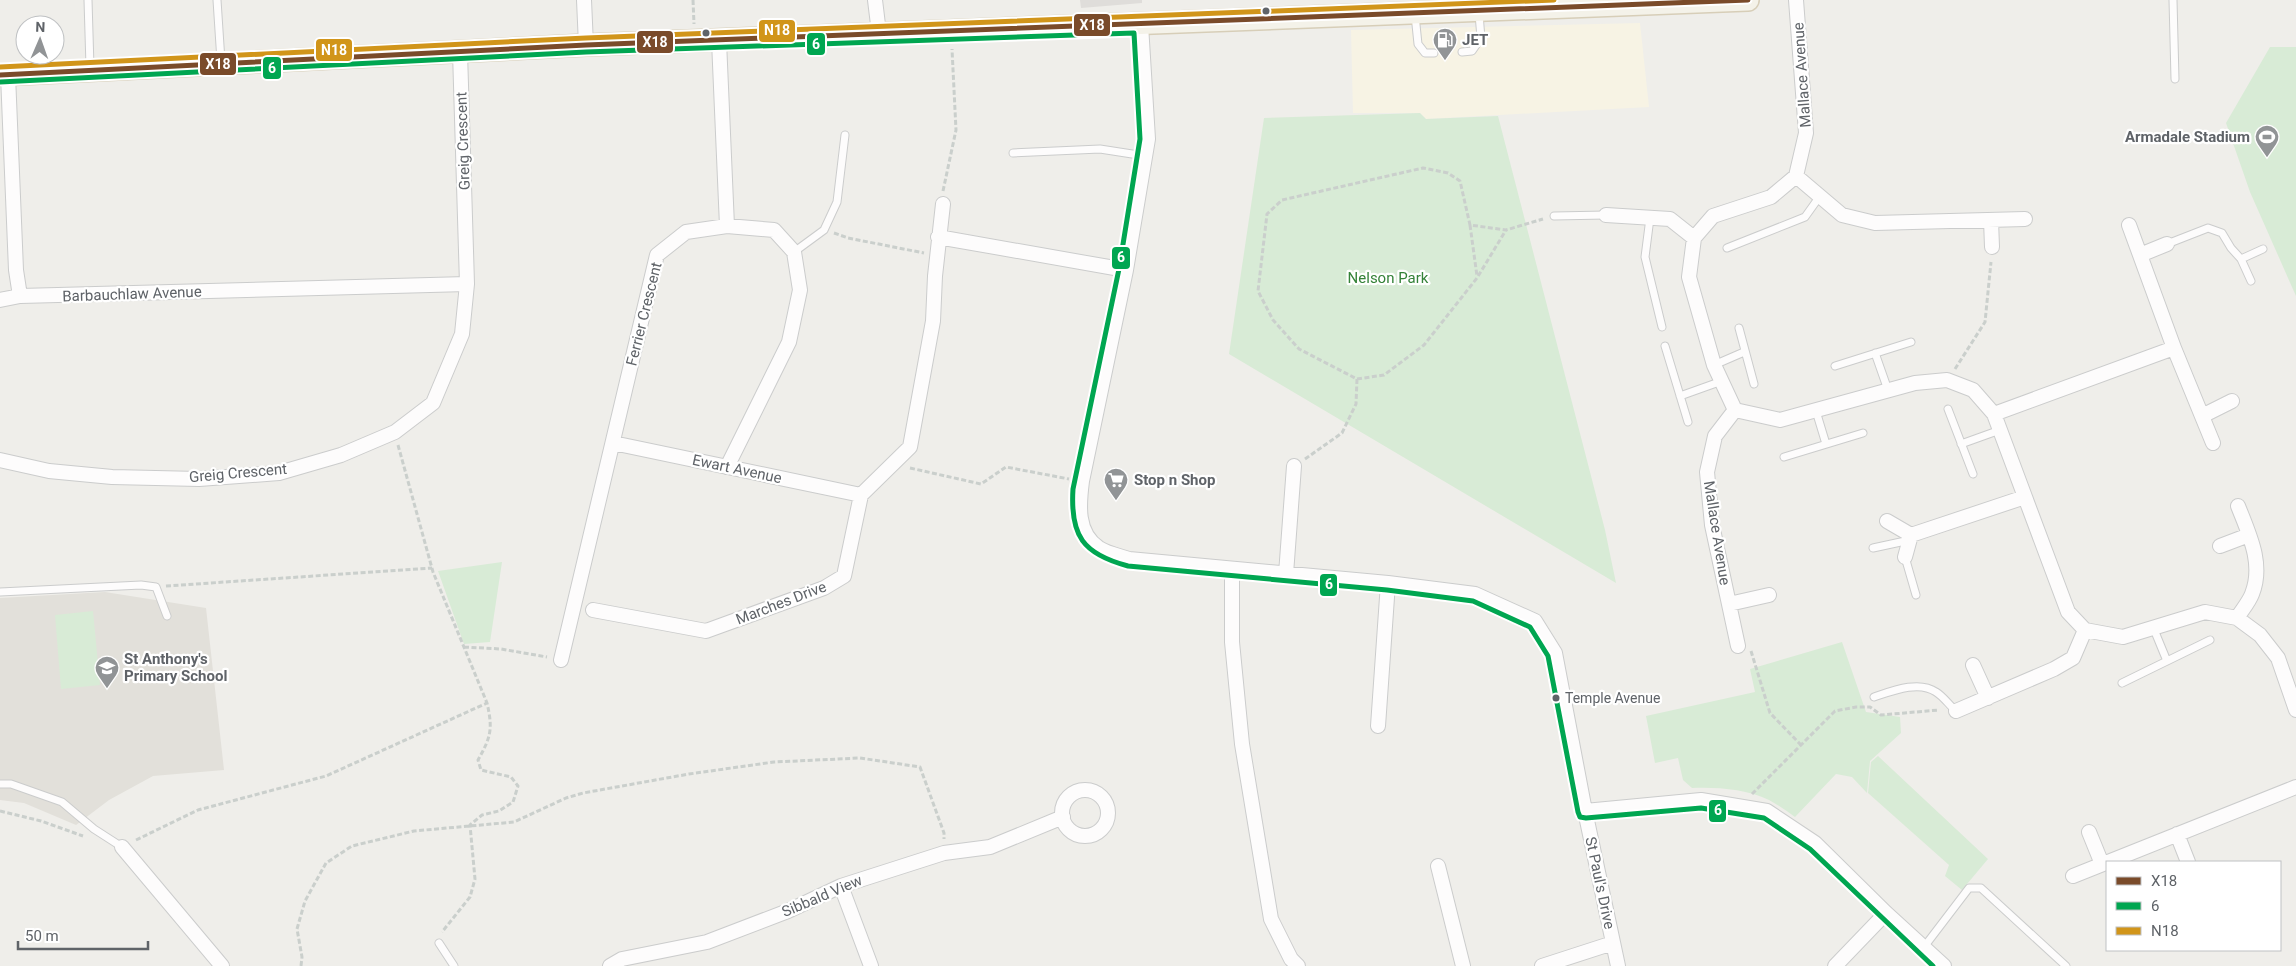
<svg xmlns="http://www.w3.org/2000/svg" width="2296" height="966" font-family="Roboto,sans-serif">
<style>
.commercial{fill:#f7f3e4}
.industrial{fill:#dfddda}
.education{fill:#e2e0da}
.green{fill:#d8ebd6}
.lines{fill:none;stroke-linecap:round;stroke-linejoin:round}
.lane-casing{stroke:#cbcccc;stroke-width:9}
.street-casing{stroke:#cbcccc;stroke-width:16}
.primary-casing{stroke:#d7ceb8;stroke-width:24}
.path{stroke:#cacfcc;stroke-width:3;stroke-dasharray:5 2.5;stroke-linecap:butt}
.lane{stroke:#fdfcfc;stroke-width:7}
.street{stroke:#fdfcfc;stroke-width:14}
.primary{stroke:#f4f2e9;stroke-width:21}
.bus-1-casing{stroke:#fff;stroke-width:9}
.bus-2-casing{stroke:#fff;stroke-width:9}
.bus-3-casing{stroke:#fff;stroke-width:9}
.bus-1{stroke:#7a4b2a;stroke-width:5}
.bus-2{stroke:#00a651;stroke-width:5}
.bus-3{stroke:#d1951a;stroke-width:5}
.bus-dot{fill:#5f6368;stroke:#fff;stroke-width:2}
.labels{text-anchor:middle;dominant-baseline:central;stroke-width:4.5;stroke-linejoin:round;paint-order:stroke}
.bus-label{font-size:14px;fill:#5f6368;stroke:#fff;text-anchor:start}
.poi-label{font-size:15px;font-weight:bold;fill:#5f6368;stroke:#fff;text-anchor:start}
.street-label{font-size:15px;fill:#5f6368;stroke:#fff}
.park-label{font-size:15px;fill:#348238;stroke:#fff}
.line-badge{stroke:#fff;stroke-width:2}
.badge-label{font-size:14px;text-anchor:middle;font-weight:bold;fill:#fff}
</style>
<rect width="100%" height="100%" fill="#efeeea"/>
<path class="commercial" d="M1640,23L1649,107L1426,119L1420,113H1353L1351,30Z"/>
<path class="industrial" d="M1080,0H1142V3L1081,8Z"/>
<path class="education" d="M105,592L206,608L224,770L153,776L109,800L76,825L24,803L0,800V598Z"/>
<path class="green" d="M2270,47H2296V296L2250,192L2226,123Z
M1420,113L1426,119L1498,116L1605,530L1616,583L1229,354L1264,118Z
M502,562L490,642L464,644L438,571Z
M93,611L100,685L61,689L55,615Z
M1842,642L1866,712L1900,717L1901,733L1870,761L1867,793L1852,777L1836,774L1795,817C1787,811 1778,805 1769,800C1746,789 1717,787 1692,788L1683,780L1678,758L1655,763L1646,716L1755,692L1750,669Z
M1878,756L1988,859L1962,890L1945,876L1949,865L1868,793L1871,762Z"/>
<g class="lines">
<defs>
<path id="lane" d="M88,0L90,67
M217,0L221,61
M2173,0L2175,79
M1415,15L1418,44L1425,53H1434
M1462,52L1472,51L1481,38L1479,14
M1013,153L1100,149L1145,156
M1554,216L1606,215
M1650,218L1645,257L1662,327
M2167,244L2208,228L2222,233L2231,248L2241,259L2251,281
M1727,248L1805,217L1820,196
M794,252L824,230L837,202L845,135
M2241,259L2263,249
M1739,328L1754,384
M1665,346L1688,422
M1875,353L1888,390
M1714,365L1744,352
M1835,366L1911,342
M1680,396L1722,381
M1948,409L1973,474
M1816,411L1826,444
M1961,444L2000,430
M1784,457L1863,433
M1873,548L1910,540
M1905,557L1916,595
M0,592L141,585L156,587L167,616
M2153,627L2167,661
M2122,683L2210,640
M1874,697C1892,691 1919,680 1936,692C1943,696 1949,705 1956,711
M0,784H11L62,802L94,829L122,847
M439,943L454,966
M1924,947L1969,888H1981L2066,966"/>
<path id="street" d="M584,0L586,45
M875,0L879,33
M1796,0L1806,133L1796,176L1771,197L1713,216L1694,238L1689,277L1714,365L1735,410L1780,420L1915,383L1947,380L1973,390L1994,414L2068,612L2085,630L2123,637L2205,612L2237,618L2260,635L2278,658L2296,710
M1141,25L1148,139L1126,270L1082,481C1079,504 1076,533 1099,548C1106,553 1120,556 1129,559L1388,583L1475,594L1535,621L1555,653L1585,811L1618,966
M719,41L727,226
M8,75L16,270L20,296L467,284
M1796,176L1842,215L1875,223L2025,219
M1606,215L1670,219L1694,238
M1991,220L1992,247
M2129,225L2174,348
M938,237L1126,270
M2140,255L2167,244
M0,300L20,296
M1735,410L1715,436L1707,472L1712,525L1738,646
M1994,414L2174,348L2213,443
M2202,416L2232,401
M613,443L861,495
M0,460L49,471L112,477L199,479L279,473L341,455L395,432L433,403L462,334L467,284L460,52
M1887,521L1911,535L1905,557
M1911,535L2025,497
M2220,546L2249,535
M1232,569V642L1242,744L1271,919L1291,959L1298,966
M1286,574L1294,466
M1729,604L1769,595
M593,610L706,631L824,588L844,576L861,495L910,447L933,321L935,276L943,204
M2237,618C2242,610 2249,602 2252,594C2264,564 2249,534 2238,506
M561,660L657,255L686,232L727,226L774,230L794,252L800,290L789,342L727,467
M1973,665L1988,698
M1956,711L2054,669L2073,658L2085,630
M1378,726L1388,583
M1062 813a23 23 0 1 1 46 0a23 23 0 1 1-46 0Z
M1585,811L1701,800L1767,811L1815,843L1886,913L1944,966
M2089,832L2102,864
M2177,834L2188,862
M122,847L222,966
M1438,866L1463,966
M2073,876L2296,787
M841,886L871,966
M610,966L622,959L707,942L788,911L841,886L944,853L990,847L1063,817
M1542,966L1613,943
M1835,966L1886,913"/>
<path id="primary" d="M0,75L586,45L1748,0"/>
</defs>
<use href="#lane" class="lane-casing"/>
<use href="#street" class="street-casing"/>
<use href="#primary" class="primary-casing"/>
<path class="path" d="M693,0L694,24
M943,191L956,130L952,49
M1470,225L1477,276
M834,233L848,238L924,253
M1955,369L1985,322L1991,262
M1357,379L1384,375L1424,345L1477,278L1506,230
M398,445L433,572L487,703C493,729 491,737 478,760L481,770L511,777L518,786L513,802L499,811L482,815L470,825L475,879L470,897L442,932
M1305,459L1342,433L1356,404L1357,379L1299,349L1273,320L1258,291L1267,214L1282,200L1423,168L1448,173L1460,181L1470,225L1506,230L1543,219
M910,468L981,484L1006,467L1069,479
M166,586L432,568
M464,647L501,649L547,657
M1751,651L1770,713L1801,745
M1752,794L1835,711L1856,707H1870L1881,715L1939,710
M0,811L41,821L83,836
M136,840L198,810L326,776L487,703
M301,966L302,957L297,929L305,901L326,863L352,846L414,831L514,822L566,798L583,793L689,774L774,762L860,758L920,767L944,833V839"/>
<use href="#lane" class="lane"/>
<use href="#street" class="street"/>
<use href="#primary" class="primary"/>
<defs>
<path id="bus-1" d="M0,75L586,45L1748,0"/>
<path id="bus-2" d="M0,82L586,52L1134,33L1140,139L1119,269L1073,489C1070,536 1083,554 1128,566L1387,590L1473,601L1530,627L1548,656L1578,812L1580,817L1586,818L1701,808L1764,818L1810,849L1933,966"/>
<path id="bus-3" d="M0,67L586,38L1554,0"/>
</defs>
<use href="#bus-1" class="bus-1-casing"/>
<use href="#bus-2" class="bus-2-casing"/>
<use href="#bus-3" class="bus-3-casing"/>
<use href="#bus-1" class="bus-1"/>
<use href="#bus-2" class="bus-2"/>
<use href="#bus-3" class="bus-3"/>
</g>
<defs>
<symbol id="fuel-pin" viewBox="-11 -11 22 30"><path d="M0 17L-7.5 6A9.5 9.5 0 1 1 7.5 6Z" fill="#919496" stroke="#fff"/><path d="M-5.5-6h7V0h2V4h1.3V-2.5L3-4.5l.8-.8L6-3V5H2.5V1h-1V6h-7ZM-4.2-4.7v3.2H.2V-4.7Z" fill="#fff"/></symbol>
<symbol id="stadium-pin" viewBox="-11 -11 22 30"><path d="M0 17L-7.5 6A9.5 9.5 0 1 1 7.5 6Z" fill="#919496" stroke="#fff"/><path d="M0-5a6.5 5 0 1 0 0 10a6.5 5 0 1 0 0-10ZM-3.5-1.8h7v3.6h-7Z" fill="#fff"/></symbol>
<symbol id="supermarket-pin" viewBox="-11 -11 22 30"><path d="M0 17L-7.5 6A9.5 9.5 0 1 1 7.5 6Z" fill="#919496" stroke="#fff"/><path d="M-6-5.5h2.5l.6 2H6L4.5 2H-2.5L-4.4-4H-6ZM-1.5 3.2a1.3 1.3 0 1 0 .1 0ZM3 3.2a1.3 1.3 0 1 0 .1 0Z" fill="#fff"/></symbol>
<symbol id="school-pin" viewBox="-11 -11 22 30"><path d="M0 17L-7.5 6A9.5 9.5 0 1 1 7.5 6Z" fill="#919496" stroke="#fff"/><path d="M0-5L7-2L0 1L-7-2ZM-4 1L0 2.5L4 1V4Q0 6-4 4Z" fill="#fff"/></symbol>
</defs>
<g fill-rule="evenodd">
<use href="#fuel-pin" x="1431" y="26" width="28" height="38"/>
<use href="#stadium-pin" x="2253" y="123" width="28" height="38"/>
<use href="#supermarket-pin" x="1102" y="466" width="28" height="38"/>
<use href="#school-pin" x="93" y="654" width="28" height="38"/>
</g>
<g class="bus-dot">
<circle cx="1266" cy="11" r="4.5"/>
<circle cx="706" cy="33" r="4.5"/>
<circle cx="1556" cy="698" r="4.5"/>
</g>
<g class="labels">
<g class="bus-label">
<text x="1565" y="698">Temple Avenue</text>
</g>
<g class="poi-label">
<text x="1462" y="40">JET</text>
<text x="2250" y="137" text-anchor="end">Armadale Stadium</text>
<text x="1134" y="480">Stop n Shop</text>
<text x="124" y="659">St Anthony's<tspan x="124" dy="17">Primary School</tspan></text>
</g>
<g class="street-label">
<text transform="translate(1802 75) rotate(-94)">Mallace Avenue</text>
<text transform="translate(463 141) rotate(-92)">Greig Crescent</text>
<text transform="translate(132 294) rotate(-2)">Barbauchlaw Avenue</text>
<text transform="translate(644 314) rotate(-76)">Ferrier Crescent</text>
<text transform="translate(737 469) rotate(12)">Ewart Avenue</text>
<text transform="translate(238 473) rotate(-5)">Greig Crescent</text>
<text transform="translate(1717 533) rotate(81)">Mallace Avenue</text>
<text transform="translate(781 603) rotate(-21)">Marches Drive</text>
<text transform="translate(1600 883) rotate(78)">St Paul's Drive</text>
<text transform="translate(822 896) rotate(-23)">Sibbald View</text>
</g>
<g class="park-label">
<text x="1388" y="278">Nelson Park</text>
</g>
</g>
<g class="line-badge">
<rect x="1073" y="13" width="38" height="24" rx="5" fill="#7a4b2a"/>
<rect x="758" y="19" width="38" height="24" rx="5" fill="#d1951a"/>
<rect x="636" y="30" width="38" height="24" rx="5" fill="#7a4b2a"/>
<rect x="806" y="32" width="20" height="24" rx="5" fill="#00a651"/>
<rect x="315" y="38" width="38" height="24" rx="5" fill="#d1951a"/>
<rect x="199" y="52" width="38" height="24" rx="5" fill="#7a4b2a"/>
<rect x="262" y="56" width="20" height="24" rx="5" fill="#00a651"/>
<rect x="1111" y="246" width="20" height="24" rx="5" fill="#00a651"/>
<rect x="1319" y="573" width="19" height="24" rx="5" fill="#00a651"/>
<rect x="1708" y="799" width="19" height="24" rx="5" fill="#00a651"/>
</g>
<g class="badge-label">
<text x="1092" y="30">X18</text>
<text x="777" y="35">N18</text>
<text x="655" y="47">X18</text>
<text x="816" y="49">6</text>
<text x="334" y="55">N18</text>
<text x="218" y="69">X18</text>
<text x="272" y="73">6</text>
<text x="1121" y="262">6</text>
<text x="1329" y="589">6</text>
<text x="1718" y="815">6</text>
</g>
<rect x="2106" y="861" width="175" height="90" fill="#ffffff" stroke="#bfc1c3"/>
<rect x="2116" y="877" width="25" height="8" fill="#7a4b2a" stroke="#bfc1c3"/>
<text x="2151" y="886" font-size="15" fill="#5f6368">X18</text>
<rect x="2116" y="902" width="25" height="8" fill="#00a651" stroke="#bfc1c3"/>
<text x="2151" y="911" font-size="15" fill="#5f6368">6</text>
<rect x="2116" y="927" width="25" height="8" fill="#d1951a" stroke="#bfc1c3"/>
<text x="2151" y="936" font-size="15" fill="#5f6368">N18</text>
<g transform="translate(40 40) rotate(2)"><circle r="24" fill="#ffffff" stroke="#bfc1c3"/>
<path d="M0-4L9 19L0 12L-9 19Z" fill="#919496"/>
<text y="-8" font-size="14" font-weight="bold" text-anchor="middle" fill="#5f6368">N</text>
</g>
<path d="M18 941v8h130v-8" fill="none" stroke="#5f6368" stroke-width="2.5"/>
<text x="25" y="941" font-size="15" fill="#5f6368" stroke="#ffffff" stroke-width="4" paint-order="stroke">50 m</text>
</svg>
